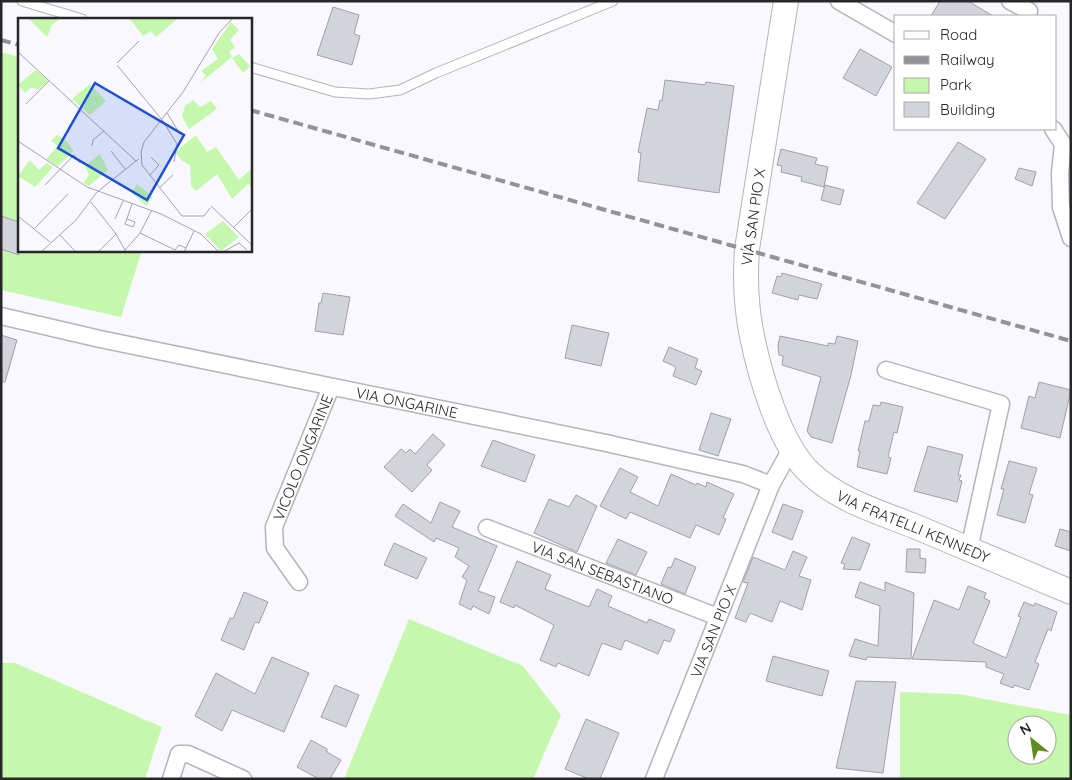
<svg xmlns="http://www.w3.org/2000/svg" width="1072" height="780" font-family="Quicksand,sans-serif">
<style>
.green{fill:#c5f8ad;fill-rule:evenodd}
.building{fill:#d3d3db;stroke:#a0a0a7}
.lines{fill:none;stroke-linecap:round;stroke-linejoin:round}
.lane-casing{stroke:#b4b4bc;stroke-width:11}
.street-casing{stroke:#b4b4bc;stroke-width:19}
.secondary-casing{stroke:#b4b4bc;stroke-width:26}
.lane{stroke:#fff;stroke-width:9}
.street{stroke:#fff;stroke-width:16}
.secondary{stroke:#fff;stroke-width:24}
.rail{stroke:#939397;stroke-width:4;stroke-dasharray:10 5;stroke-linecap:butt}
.labels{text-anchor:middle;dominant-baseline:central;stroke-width:5;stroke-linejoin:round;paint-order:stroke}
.street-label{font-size:15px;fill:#27272a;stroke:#fff}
.inset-road{fill:none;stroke:#a4a4a9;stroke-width:1}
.view{fill:#1d4ed8;fill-opacity:0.15;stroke:#1d4ed8;stroke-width:2.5}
.inset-edge{fill:none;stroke:#27272a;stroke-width:2.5}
</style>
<rect width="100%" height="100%" fill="#f8f8fe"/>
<path class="green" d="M1,52L19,57V250H142L121,317L1,290Z
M409,619L523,666L561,715L533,779H344Z
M1,663H15L162,727L145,779H1Z
M900,692L958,694L1071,715V779H900ZM1017,725H1047V755H1017Z"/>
<path class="building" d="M940,1H968L993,16H931Z
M333,7L359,15L354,34L360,36L352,65L317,55Z
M860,49L892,67L876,96L843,78Z
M665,80L705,85L706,82L734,86L719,193L638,181L641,153L638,152L647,108L658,110L660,100L662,101Z
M958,142L986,159L945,219L917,203Z
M781,149L817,158L815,164L828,167L824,187L801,181L802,177L781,172L782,166L777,165Z
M1019,168L1036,172L1032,186L1015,179Z
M825,185L844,190L840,205L821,200Z
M1,216L19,222V255L1,249Z
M782,273L822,284L817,299L799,295L798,300L772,293L777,276L781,277Z
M323,293L350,297L343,335L315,331L319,303H321Z
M572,325L609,333L601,366L565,358Z
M1,335L17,340L5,382H1Z
M780,336L828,346V343L835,344L837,336L858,341L851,375L832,443L811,437L807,431L821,377L782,365L783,356L779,355L778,346Z
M669,347L698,359L695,368L702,371L696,385L673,376L676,367L663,361Z
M1039,382L1071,390L1060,438L1021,428L1029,396L1035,398Z
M881,402L903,407L897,433L894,432L888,457L891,458L887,474L857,467L860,451H858L865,421H869L873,405L880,406Z
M711,413L731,419L718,456L699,450Z
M433,434L445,445L427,465L432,470L412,492L384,467L401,449L406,453L410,449L415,454Z
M493,440L535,455L525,482L481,466Z
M928,446L963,455L958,475H961L959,480L962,481L957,502L914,491Z
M1009,461L1037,468L1029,494L1033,495L1025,523L997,515L1004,489H1001Z
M620,468L638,477L630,492L658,506L671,474L696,485L697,483L706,487L707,482L734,494L723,518L726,519L719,535L696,525L690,538L630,512L626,519L600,506Z
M576,495L597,506L577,552L534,533L549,499L569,507Z
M440,502L460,511L452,527L497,546L478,591L495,597L489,614L473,606L471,610L459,604L467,580L462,577L469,566L455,557L459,548L436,538L434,542L395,516L403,504L431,523Z
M783,504L803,511L792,540L772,532Z
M1060,529L1071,532V551L1055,546Z
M852,537L870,544L860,570L843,569L845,564L841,563Z
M618,539L647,552L636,575L606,563Z
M394,543L427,558L417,579L384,565Z
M907,549H920V558L926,559L925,573L906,572Z
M793,551L807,557L799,576L811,580L802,610L780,601L772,622L750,613L746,622L735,618L748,583L743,582L753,557L785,570Z
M675,558L696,567L685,594L661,584L668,567L671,568Z
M517,561L551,575L545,589L589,607L597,589L612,596L608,606L647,623L649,619L675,630L670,642L664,640L658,654L625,640L621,650L602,643L589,676L558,663L556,667L540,660L554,625L515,605L514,608L500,602Z
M860,582L885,591V582L914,593L911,659L867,657L866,660L849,656L855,639L878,646L880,606L855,597Z
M968,586L986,593L984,598L990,601L973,643L1006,658L1021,617L1018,616L1024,602L1034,606L1035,603L1057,612L1051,631L1048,629L1035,662L1039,664L1029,690L1014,685L1013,688L1000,683L1004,674L986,667V662L912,659L934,600L959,610Z
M244,592L268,602L259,623L255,622L244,650L221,640L230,618L233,619Z
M773,656L829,671L822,696L766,681Z
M272,657L309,673L284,732L232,710L222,731L195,716L216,673L255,694Z
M856,681L896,682L883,773L836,768Z
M335,685L359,695L346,727L321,717Z
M586,719L619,733L600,779H589L565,769Z
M311,740L327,749V752L341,760L330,779H319L297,767Z"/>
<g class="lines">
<defs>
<path id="lane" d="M22,1L82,19
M250,67L335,92L369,94L400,90L436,73L613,1"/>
<g id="street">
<path d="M839,1L896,34"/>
<path d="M1010,1L1029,11"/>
<path d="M1053,129L1063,144L1060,173L1061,207L1071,238"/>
<path id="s1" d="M1,316L100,339L606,443L743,474L771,485L791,449"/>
<path d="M886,370L1001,404L969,549"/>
<path id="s2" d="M487,528L718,617"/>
<path id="s3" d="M299,582L275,548L274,527L331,387"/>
<path d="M171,779L179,754H188L243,779"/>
<path id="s4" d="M654,779L771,485"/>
</g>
<g id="secondary">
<path id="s5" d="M786,1L747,249C745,277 746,308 752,336C760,376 780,445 810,473C838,500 879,512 914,526C966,548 1018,570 1071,592"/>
</g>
</defs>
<use href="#lane" class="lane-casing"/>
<use href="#street" class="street-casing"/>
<use href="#secondary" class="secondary-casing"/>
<use href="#lane" class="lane"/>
<use href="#street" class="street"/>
<use href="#secondary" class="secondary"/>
<path class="rail" d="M1,40L19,45
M250,110L1071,341"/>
</g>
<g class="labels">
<g class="street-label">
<text transform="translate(753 217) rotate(-82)">VIA SAN PIO X</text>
<text stroke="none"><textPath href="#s1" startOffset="415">VIA ONGARINE</textPath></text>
<text stroke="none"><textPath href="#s3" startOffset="138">VICOLO ONGARINE</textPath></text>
<text stroke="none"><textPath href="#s5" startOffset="606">VIA FRATELLI KENNEDY</textPath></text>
<text stroke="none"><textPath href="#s2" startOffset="124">VIA SAN SEBASTIANO</textPath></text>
<text stroke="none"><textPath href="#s4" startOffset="159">VIA SAN PIO X</textPath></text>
</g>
</g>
<g transform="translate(18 18)">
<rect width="234" height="234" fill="#f8f8fe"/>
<path d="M10,0H43L34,7L29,19ZM111,0H157L158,2L138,19L133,13L125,18ZM213,4L221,12L212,22L217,29L211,34L214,39L182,65L188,57L183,53L200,41L194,31ZM221,36L232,48L225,55L214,40ZM18,52L31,63L20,72L14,69L7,75L0,67ZM72,66L88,83L72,97L54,81ZM175,82L182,89L193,83L199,91L171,111L164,98L167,88ZM39,117L47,121L56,133L40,148L28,141L40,128L33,123ZM178,117L189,134L198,129L221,162L234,150V170L230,166L214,181L199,156L178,173L173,168L172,147L164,143L157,134ZM82,136L90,152L71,168L65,165L71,157L67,148ZM12,142L21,152L29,145L35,149L17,169L0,158ZM119,166L135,179L128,188L114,175ZM205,203L221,219L203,233L187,216Z" fill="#c5f8ad"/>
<path class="inset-road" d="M0,34L118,143L121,141M99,45L121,23M99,47L145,103L159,126L156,144M8,86L31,63M149,95L162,116M0,123L69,169L143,196L183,216L201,234M74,128L75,122L86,113M93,133L107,151M132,157L141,147L133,139M27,167L56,137L62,145M141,170L155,157M73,184L98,216L108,234M193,188L234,227M0,198L32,224M164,198L124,147L123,134L126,124L165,74L201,15L215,0M164,198H186L192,190M97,201L105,183M109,201L117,204L115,209L107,206L114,186M216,209L234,191M17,210L50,176M122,215L157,232L161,227L168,230M42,217L58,234M107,232L122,215L134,192M23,234L58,202L79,174L118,143M80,234L98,216M166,234L176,213M205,234L221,225L229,232"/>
<path class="view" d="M77,65L166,117L129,182L40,130Z"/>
<rect width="234" height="234" class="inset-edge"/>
</g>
<rect width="1072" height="780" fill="none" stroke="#27272a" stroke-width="5"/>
<rect x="894" y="15" width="162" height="115" fill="#ffffff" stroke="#a9a9aa"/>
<rect x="904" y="31" width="25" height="8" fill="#ffffff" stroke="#a9a9aa"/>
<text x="940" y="40" font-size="15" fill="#27272a">Road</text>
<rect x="904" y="56" width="25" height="8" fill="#939397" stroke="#a9a9aa"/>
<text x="940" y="65" font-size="15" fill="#27272a">Railway</text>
<rect x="904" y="78" width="25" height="15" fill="#c5f8ad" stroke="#a9a9aa"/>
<text x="940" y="90" font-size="15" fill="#27272a">Park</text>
<rect x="904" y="102" width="25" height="15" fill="#d3d3db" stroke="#a9a9aa"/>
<text x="940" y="115" font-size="15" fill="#27272a">Building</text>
<g transform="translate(1032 740) rotate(330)"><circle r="24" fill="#ffffff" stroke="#a9a9aa"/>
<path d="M0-4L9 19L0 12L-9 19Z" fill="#5e8d22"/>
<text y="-8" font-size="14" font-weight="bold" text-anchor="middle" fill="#27272a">N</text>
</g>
</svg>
